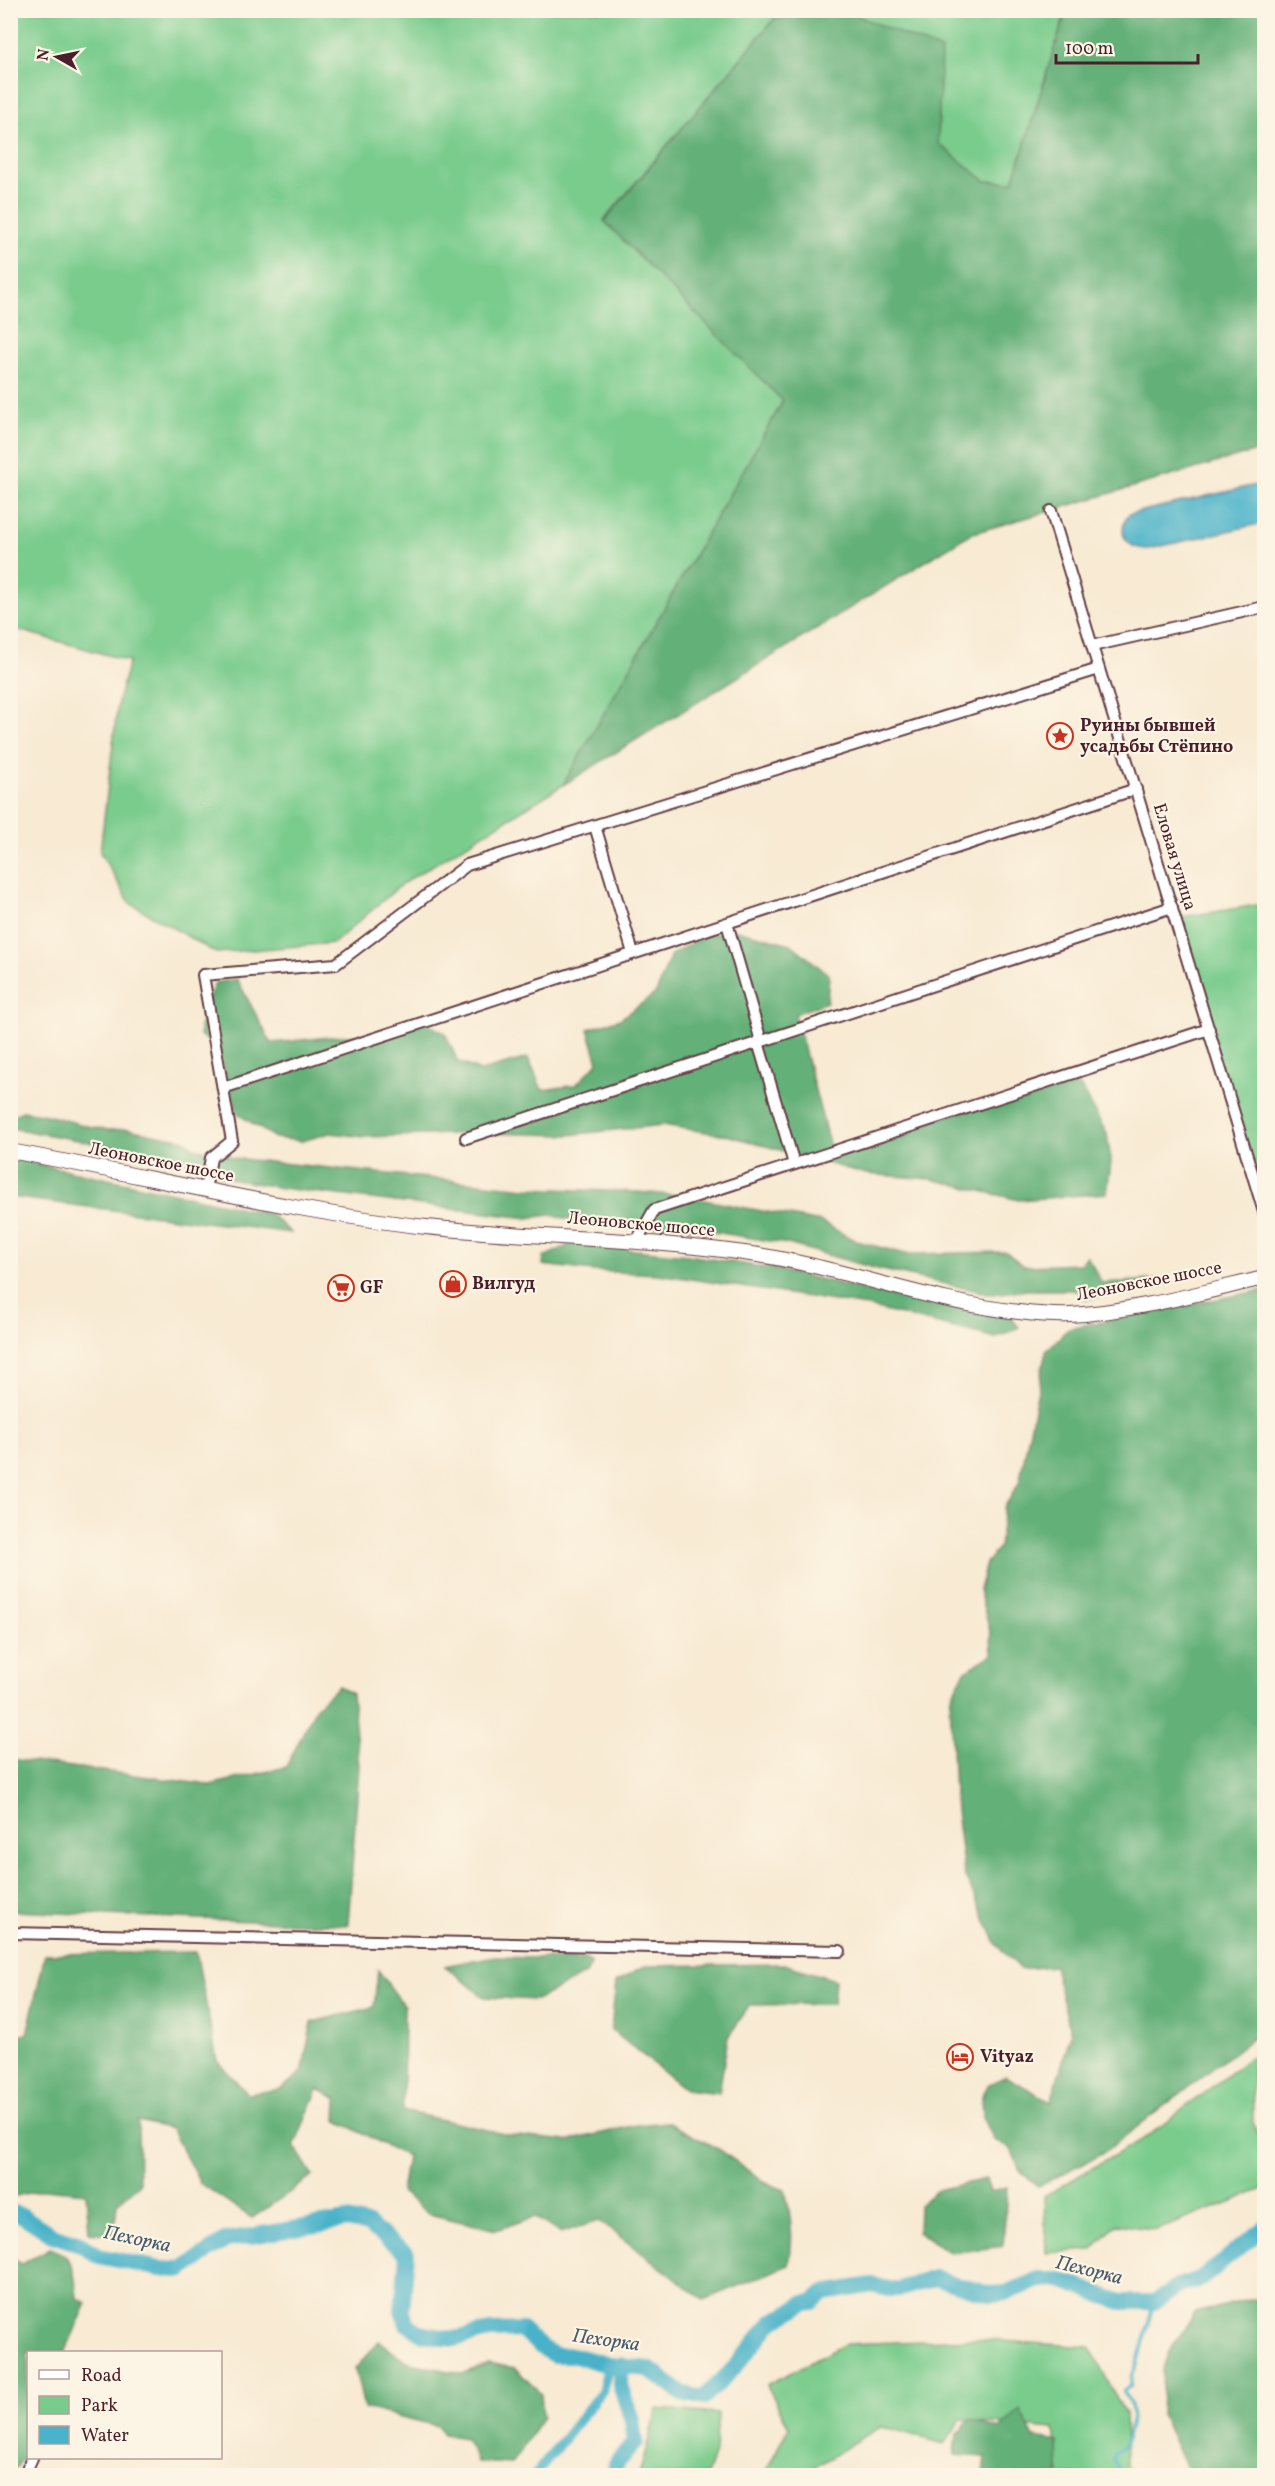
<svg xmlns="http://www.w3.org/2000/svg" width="1275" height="2486" font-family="Vollkorn,serif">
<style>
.green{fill:#7acc8d;stroke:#62765c;stroke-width:1.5}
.forest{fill:#63b078;stroke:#566852;stroke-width:1.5}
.water{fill:#4ab2c9;stroke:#4a687a;stroke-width:1.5}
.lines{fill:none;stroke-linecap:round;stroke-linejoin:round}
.stream{stroke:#4ab2c9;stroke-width:3}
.canal{stroke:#4ab2c9;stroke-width:10}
.river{stroke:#4ab2c9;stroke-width:16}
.minor-casing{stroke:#643d44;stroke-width:14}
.secondary-casing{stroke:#643d44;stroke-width:16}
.minor{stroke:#fff;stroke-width:10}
.secondary{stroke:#fff;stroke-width:14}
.labels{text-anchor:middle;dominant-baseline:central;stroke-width:4.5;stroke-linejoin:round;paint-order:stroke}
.poi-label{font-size:18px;font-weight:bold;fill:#4a1f2b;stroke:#fcf5e5;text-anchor:start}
.street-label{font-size:18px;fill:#4a1f2b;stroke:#fcf5e5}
.water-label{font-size:20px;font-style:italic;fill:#4a5a6a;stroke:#fcf5e5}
</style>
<rect width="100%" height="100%" fill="#fcf5e5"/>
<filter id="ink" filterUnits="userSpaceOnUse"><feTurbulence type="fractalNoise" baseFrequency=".0167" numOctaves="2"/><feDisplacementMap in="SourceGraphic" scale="12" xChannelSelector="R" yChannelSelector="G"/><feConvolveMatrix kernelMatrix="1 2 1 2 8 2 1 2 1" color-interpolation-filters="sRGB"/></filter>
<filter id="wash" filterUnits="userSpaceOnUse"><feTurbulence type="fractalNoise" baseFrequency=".008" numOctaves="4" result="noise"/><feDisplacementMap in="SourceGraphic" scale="24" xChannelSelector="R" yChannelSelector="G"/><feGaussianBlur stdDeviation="1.35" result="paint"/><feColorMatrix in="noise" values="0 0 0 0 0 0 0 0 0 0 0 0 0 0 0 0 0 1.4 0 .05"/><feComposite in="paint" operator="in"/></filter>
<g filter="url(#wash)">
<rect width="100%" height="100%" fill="#f8ead3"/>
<path class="green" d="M10,11H1066L1013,182L985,181L938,143L940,50L855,15L775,18L604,220L783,401L563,785L402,884L334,943L216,953L130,903L100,852L118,702L129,661L11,628Z
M1264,904V1212L1175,918Z
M1252,2056L1253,2123L1264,2145V2189L1157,2230L1117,2224L1091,2250L1046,2253L1044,2196L1148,2136Z
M975,2339L1090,2347L1125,2414L1126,2463L1134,2475H1060L1054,2429L960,2420L944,2444L881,2426L802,2475L763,2476L789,2427L767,2385L845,2344Z
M657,2409L718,2414L715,2452L707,2475H639Z"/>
<path class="forest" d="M1066,11H1264V449L970,534L563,785L783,401L604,221L775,18L855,15L941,50L938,143L985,181L1013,182Z
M736,930L791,944L829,975L827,1002L795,1014L831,1151L1075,1077L1107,1134L1111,1162L1107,1193L1019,1200L931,1179L866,1174L730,1136L663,1125L568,1135L479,1133L366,1137L330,1133L302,1141L275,1138L238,1114L218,1050L200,1035L201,1015L215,983L237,979L271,1043L340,1036L384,1035L416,1018L445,1033L458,1062L481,1071L528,1058L542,1090L576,1085L598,1062L588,1029L620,1019L656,993L671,955L703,936Z
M23,1111L47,1115L91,1127L110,1130L128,1129L184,1140L196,1149L219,1151L233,1158L526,1188L639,1192L683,1196L821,1222L856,1241L906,1254L1006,1252L1024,1266L1080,1264L1087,1256L1102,1283L1155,1280L1160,1286L1085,1299L1077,1290H1027L991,1294L874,1268L788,1244L677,1226L625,1228L591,1224L550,1215L528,1218L281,1188L217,1176L183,1159L11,1128V1116Z
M11,1158L270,1214L291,1233L11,1197Z
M571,1244L688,1255L780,1270L892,1296L1009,1316L1019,1327L996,1338L860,1305L658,1274L594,1271L543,1265L544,1257Z
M1264,1290V2029L1103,2153L1038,2186L1021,2172L1011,2149L994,2140L983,2117L982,2096L989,2084L1006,2076L1051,2102L1071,2033L1054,1966L1021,1969L997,1945L964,1874L954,1794L950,1699L965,1671L992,1655L991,1635L979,1590L986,1563L999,1547L1004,1508L1019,1483L1046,1351L1069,1328Z
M338,1686L352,1694L359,1766L348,1925L11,1911V1759L210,1785L286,1767L316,1707Z
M196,1952L217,2061L248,2094L281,2089L302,2072L312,2022L374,2007L378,1970L404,2006L403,2111L509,2135L568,2141L636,2125L667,2122L720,2150L764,2182L785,2190C791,2216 794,2239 789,2265L704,2300L599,2221L560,2233L534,2217L496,2230L429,2214L401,2192L407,2156L336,2120L337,2099L318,2089L294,2146L313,2176L252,2218L200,2183L171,2129L138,2121L139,2185L117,2203L114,2235L89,2232L86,2193L45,2189L11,2197V2036L27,2034L45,1954Z
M489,1957L585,1959L592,1963L586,1974L536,2000L484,1997L445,1966Z
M784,1964L835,1980L833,2004L750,2005L728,2037L719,2093L685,2089L611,2030L616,1982L645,1966Z
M986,2179L990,2192L1007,2188L1003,2246L951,2253L918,2232L919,2205L937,2190Z
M50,2248C77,2257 74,2273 77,2298L87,2303L65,2352H28V2451L11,2475V2258L22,2264Z
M1264,2296V2475H1189L1161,2414L1163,2370L1168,2353L1195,2313Z
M379,2341L406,2362L462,2374L489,2363L515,2368L541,2394L543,2417L511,2464L477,2462L465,2438L443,2434L438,2426L364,2408L355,2369Z
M1020,2410L1034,2438L1058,2442L1059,2475H984L986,2457L955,2455L957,2434L971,2419L999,2429Z"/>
<path class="water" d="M1264,483V523L1149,549C1125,549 1116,533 1129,514Z"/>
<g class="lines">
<path class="stream" d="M1125,2476L1121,2473L1113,2459L1115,2453L1124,2447L1132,2419L1130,2403L1123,2391L1131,2386V2377L1136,2368L1154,2302"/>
<path class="canal" d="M534,2476L602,2391L609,2365"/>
<path class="river" d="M10,2212L23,2216L52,2235L80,2244L99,2256L160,2269L182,2270L226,2240L347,2220L369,2225L407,2254L402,2310L407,2324L423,2334L454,2339L490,2331L522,2330L542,2348L555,2355H572L609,2365L649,2369L681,2393L704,2398L736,2366L772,2322L805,2303L813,2302L823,2293L872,2285L889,2289H900L935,2278L989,2294L1005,2293L1039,2280H1061L1121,2302H1154L1181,2285L1201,2279L1264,2228
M614,2476L616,2464L635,2442L632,2420L620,2385L621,2365"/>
</g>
</g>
<g filter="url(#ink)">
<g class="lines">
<defs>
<path id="minor" d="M1051,511L1264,1212
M1092,646L1264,607
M595,826L633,953
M727,923L761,1041
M758,1042L794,1164
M223,1088L1136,789
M466,1138L1172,907
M205,1190L211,1158L232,1141L203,975L336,964L467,865L1099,669
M636,1242L654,1210L1209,1029
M10,1933L840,1951
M24,2476L32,2458"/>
<path id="secondary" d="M10,1151C149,1176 286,1211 426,1227C532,1238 639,1238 744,1253C837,1265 926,1302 1019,1312C1036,1314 1053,1316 1070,1315C1133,1312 1203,1292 1264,1278"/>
</defs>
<use href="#minor" class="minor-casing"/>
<use href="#secondary" class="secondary-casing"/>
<use href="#minor" class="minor"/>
<use href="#secondary" class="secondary"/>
</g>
</g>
<defs>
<symbol id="sight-ring" viewBox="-11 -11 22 22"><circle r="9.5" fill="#fcf5e5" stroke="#c8321e" stroke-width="1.5"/><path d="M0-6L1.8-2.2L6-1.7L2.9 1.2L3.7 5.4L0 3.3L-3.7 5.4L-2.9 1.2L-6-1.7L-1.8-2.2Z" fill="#c8321e"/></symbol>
<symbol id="shop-ring" viewBox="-11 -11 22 22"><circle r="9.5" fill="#fcf5e5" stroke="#c8321e" stroke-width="1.5"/><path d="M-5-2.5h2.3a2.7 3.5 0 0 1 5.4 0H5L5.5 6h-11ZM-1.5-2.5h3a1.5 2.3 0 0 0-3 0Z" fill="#c8321e"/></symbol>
<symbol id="supermarket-ring" viewBox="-11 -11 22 22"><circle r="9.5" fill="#fcf5e5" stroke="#c8321e" stroke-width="1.5"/><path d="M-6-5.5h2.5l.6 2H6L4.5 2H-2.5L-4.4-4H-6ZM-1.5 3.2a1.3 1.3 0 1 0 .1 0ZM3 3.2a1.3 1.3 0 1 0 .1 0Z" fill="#c8321e"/></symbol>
<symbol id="hotel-ring" viewBox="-11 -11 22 22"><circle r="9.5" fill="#fcf5e5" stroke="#c8321e" stroke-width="1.5"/><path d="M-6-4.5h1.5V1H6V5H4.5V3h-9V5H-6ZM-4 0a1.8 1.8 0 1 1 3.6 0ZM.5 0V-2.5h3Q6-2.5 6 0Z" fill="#c8321e"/></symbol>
</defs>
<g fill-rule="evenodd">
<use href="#sight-ring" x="1045" y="721" width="30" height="30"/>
<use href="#shop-ring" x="438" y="1269" width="30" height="30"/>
<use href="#supermarket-ring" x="326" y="1273" width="30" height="30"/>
<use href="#hotel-ring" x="945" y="2042" width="30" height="30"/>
</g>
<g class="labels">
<g class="poi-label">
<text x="1080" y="726">Руины бывшей<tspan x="1080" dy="21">усадьбы Стёпино</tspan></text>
<text x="472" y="1284">Вилгуд</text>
<text x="360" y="1288">GF</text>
<text x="980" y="2057">Vityaz</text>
</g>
<g class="street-label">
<text transform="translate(1174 857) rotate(73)">Еловая улица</text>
<text transform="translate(161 1163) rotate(11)">Леоновское шоссе</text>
<text transform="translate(641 1225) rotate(5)">Леоновское шоссе</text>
<text transform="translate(1149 1282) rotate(-11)">Леоновское шоссе</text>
</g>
<g class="water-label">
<text transform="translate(137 2240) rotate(12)">Пехорка</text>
<text transform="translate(1089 2271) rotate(14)">Пехорка</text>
<text transform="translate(606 2341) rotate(8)">Пехорка</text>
</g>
</g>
<rect width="1275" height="2486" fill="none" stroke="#fcf5e5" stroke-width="36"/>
<rect x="27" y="2351" width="195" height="108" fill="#fcf5e5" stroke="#b59f9b" stroke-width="1.5"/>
<rect x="39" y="2370" width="30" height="9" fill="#ffffff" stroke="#b59f9b" stroke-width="1.5"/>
<text x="81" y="2381" font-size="18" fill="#4a1f2b">Road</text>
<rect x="39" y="2396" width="30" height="18" fill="#7acc8d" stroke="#b59f9b" stroke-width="1.5"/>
<text x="81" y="2411" font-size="18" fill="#4a1f2b">Park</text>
<rect x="39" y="2426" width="30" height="18" fill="#4ab2c9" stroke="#b59f9b" stroke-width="1.5"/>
<text x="81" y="2441" font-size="18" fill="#4a1f2b">Water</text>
<g transform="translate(57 57) rotate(279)" stroke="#fcf5e5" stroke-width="4.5" paint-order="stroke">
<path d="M0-4.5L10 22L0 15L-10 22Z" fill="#4a1f2b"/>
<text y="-9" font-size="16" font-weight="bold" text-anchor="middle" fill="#4a1f2b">N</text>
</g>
<path d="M1056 54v9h142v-9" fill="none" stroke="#4a1f2b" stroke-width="3"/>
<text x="1065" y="54" font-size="18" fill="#4a1f2b" stroke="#fcf5e5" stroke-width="4.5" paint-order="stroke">100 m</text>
</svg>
